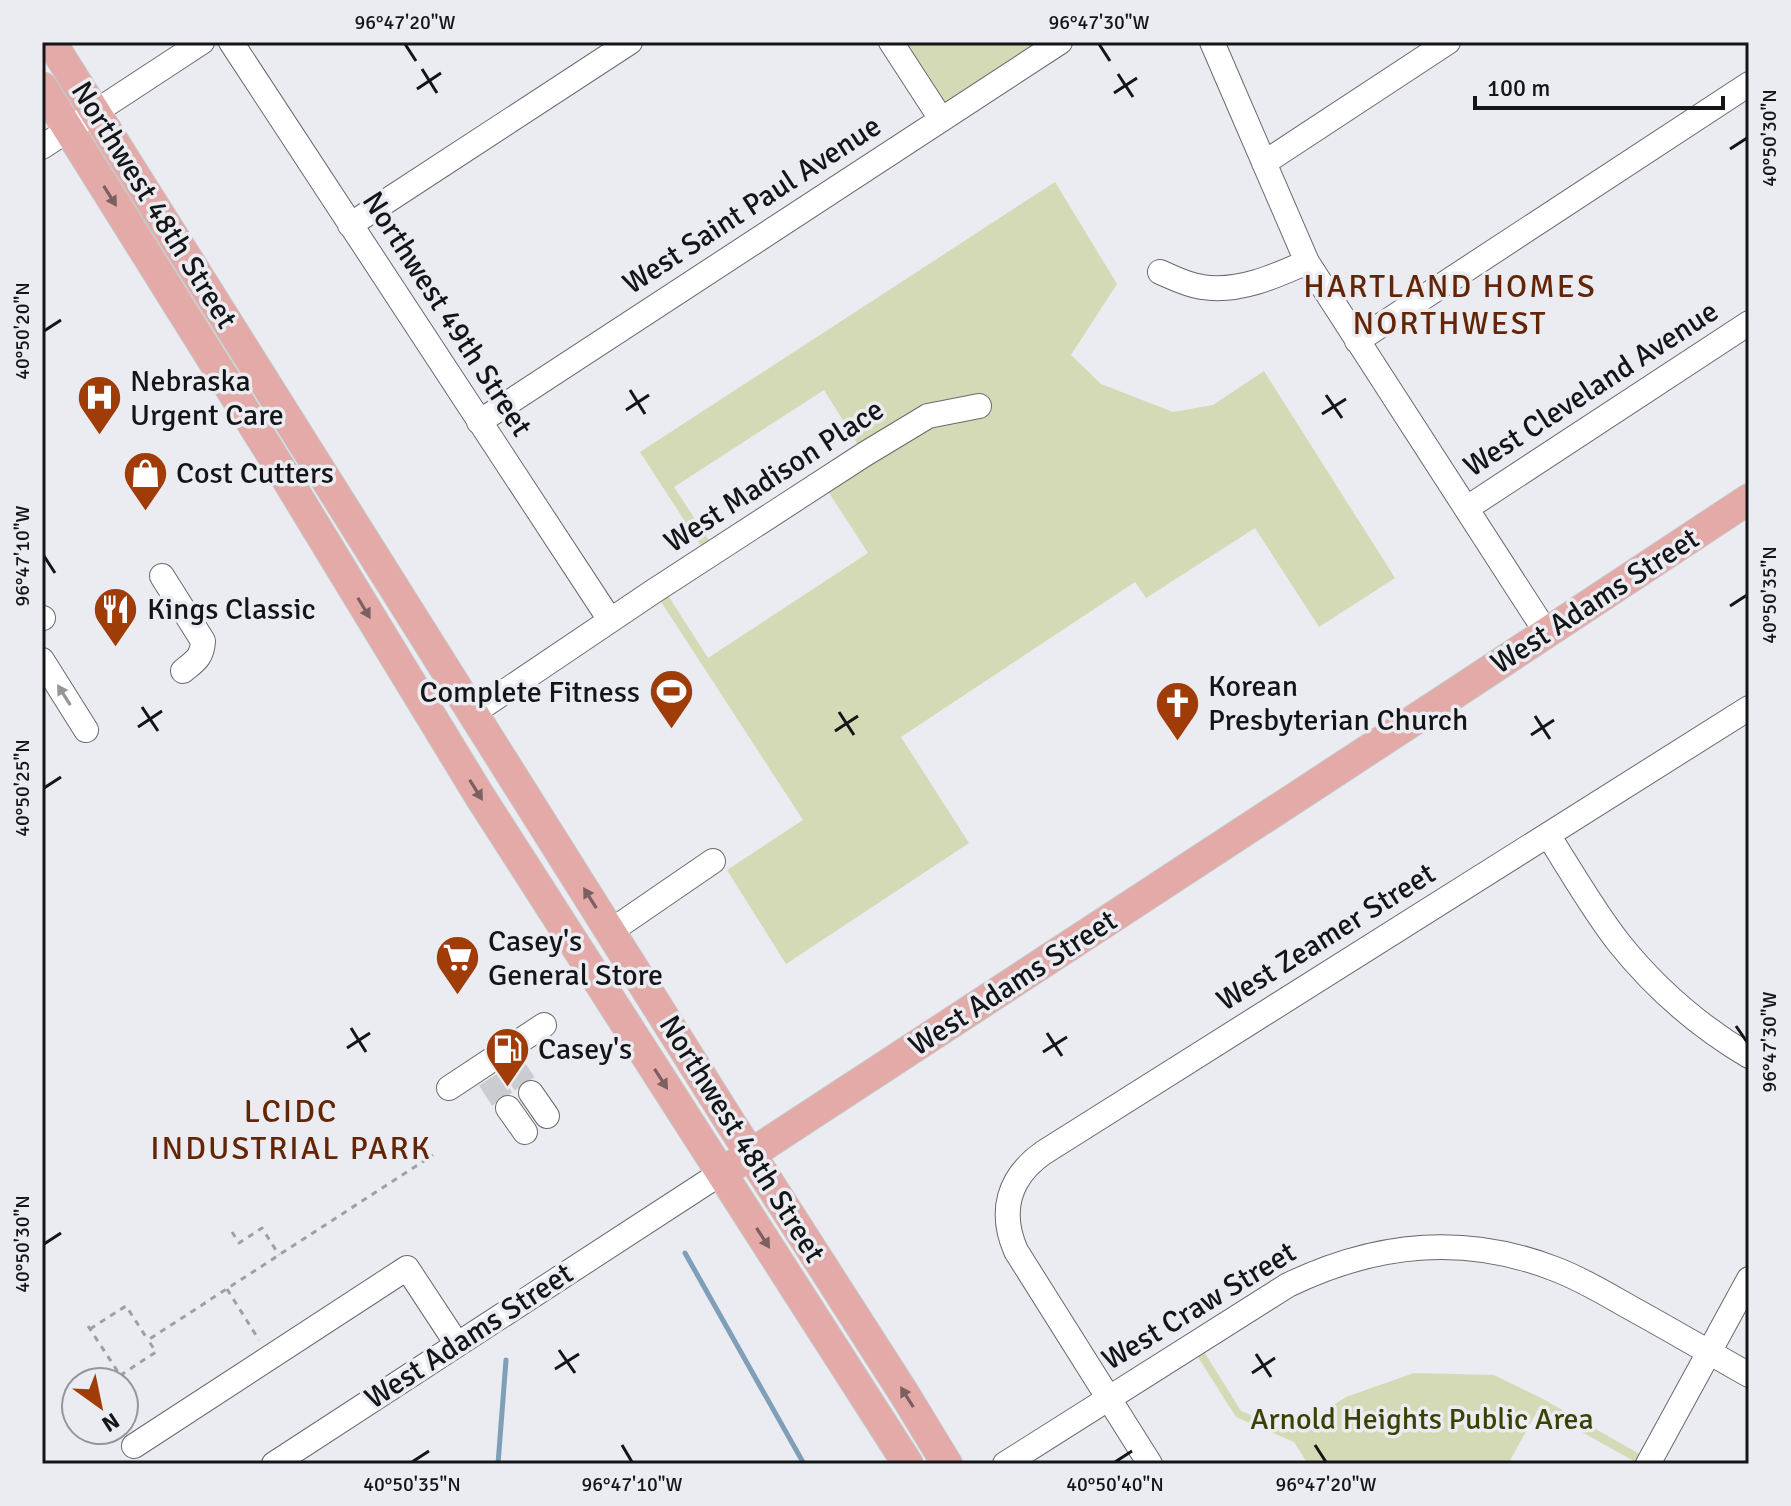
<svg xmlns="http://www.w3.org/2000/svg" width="1791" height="1506" font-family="Signika,sans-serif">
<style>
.green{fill:#d4dab5}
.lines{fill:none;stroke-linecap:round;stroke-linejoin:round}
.stream{stroke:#7f9eb7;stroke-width:5}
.minor-tunnel{stroke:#caccd0;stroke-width:24;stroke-dasharray:24 12;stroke-linecap:butt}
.minor-casing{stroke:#686a6e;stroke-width:26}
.major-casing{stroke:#c7c7c7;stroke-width:32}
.path{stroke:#9ea0a4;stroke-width:3;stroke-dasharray:6 6;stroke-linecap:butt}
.minor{stroke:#fff;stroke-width:24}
.major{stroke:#e3aaa8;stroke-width:30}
.oneway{fill:#7c6060}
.oneway2{fill:#969697}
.ticks{fill:none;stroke:#151517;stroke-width:3}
.labels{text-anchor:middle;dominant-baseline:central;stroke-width:7;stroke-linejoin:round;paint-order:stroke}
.street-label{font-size:30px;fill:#151517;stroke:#eaecf1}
.poi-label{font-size:30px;fill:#151517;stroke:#eaecf1;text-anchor:start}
.park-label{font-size:30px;fill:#3b4105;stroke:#eaecf1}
.neighbourhood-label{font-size:32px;letter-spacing:2px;fill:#642506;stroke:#eaecf1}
.neatline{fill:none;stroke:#151517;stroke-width:3}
.ticks-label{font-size:20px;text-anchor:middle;fill:#151517}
</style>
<rect width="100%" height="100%" fill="#eaecf1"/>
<path class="green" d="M891,42H1060L941,119Z
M1055,182L1117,284L1071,355L1101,384L1173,412L1213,405L1264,371L1395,578L1319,627L1255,528L1146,598L1135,582L901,737L969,843L786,964L727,870L803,820L654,591L662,586L708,658L868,553L822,482L864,454L824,390L674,487L716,551L708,557L640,452Z
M1198,1342L1241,1411L1291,1432L1346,1397L1414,1373L1494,1375L1543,1399L1650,1460L1639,1464L1539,1408L1508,1464H1308L1294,1442L1236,1417L1191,1346Z"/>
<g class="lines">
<path class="stream" d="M685,1253L804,1464
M498,1464L506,1360"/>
<path class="minor-tunnel" d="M511,1064L531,1093
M489,1079L508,1108"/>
<defs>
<path id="minor" d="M231,42L610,620
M891,42L941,119
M1212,42L1307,262L1546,632
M42,147L202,42
M1264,163L1448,42
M350,225L630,42
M1160,272C1174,278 1187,285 1202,287C1238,293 1276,276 1307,262
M1357,341L1749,84
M479,422L1060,42
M1467,508L1749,323
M162,576L203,641C202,658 195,661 183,671
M42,618H43
M42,660L86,730
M473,713L654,591L865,454L928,416L979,406
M1548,835C1571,871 1593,910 1619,943C1655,988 1700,1027 1749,1056
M611,931L713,861
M449,1088L544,1025
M531,1093L547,1116
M508,1108L525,1132
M134,1446L407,1268L457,1344
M274,1464L721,1173
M1005,1464L1288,1285C1375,1243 1463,1233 1555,1269C1582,1279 1606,1294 1631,1308C1671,1330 1710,1353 1749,1375
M1150,1464L1016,1251C999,1212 1008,1178 1043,1153L1749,708
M1648,1464L1749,1279"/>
<path id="major" d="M51,42L728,1119L905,1395L947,1464
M42,87L277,463L479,795L908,1464
M734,1165L1466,686L1749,499"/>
</defs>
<use href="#minor" class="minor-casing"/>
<use href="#major" class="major-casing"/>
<path class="path" d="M232,1232L239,1243L262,1228L279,1255
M227,1289L259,1340
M88,1326L120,1375
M90,1329L126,1306L148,1340
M110,1382L156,1352L148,1340L433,1155"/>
<use href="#minor" class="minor"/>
<use href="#major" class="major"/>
</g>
<defs><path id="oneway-solid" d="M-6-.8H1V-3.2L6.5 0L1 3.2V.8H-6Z" transform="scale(2)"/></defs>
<g class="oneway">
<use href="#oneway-solid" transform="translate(110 196) rotate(58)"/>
<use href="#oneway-solid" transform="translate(364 608) rotate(59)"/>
<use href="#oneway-solid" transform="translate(476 790) rotate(58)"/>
<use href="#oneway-solid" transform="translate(590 898) rotate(-122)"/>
<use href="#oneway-solid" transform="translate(661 1079) rotate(57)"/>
<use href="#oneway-solid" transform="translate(763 1238) rotate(57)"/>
<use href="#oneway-solid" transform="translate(907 1397) rotate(-122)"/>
</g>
<use class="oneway2" href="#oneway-solid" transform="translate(64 695) rotate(-122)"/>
<path class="ticks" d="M405,44L416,61M1099,44L1110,61M422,69L437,93M1118,74L1133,97M417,89L441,73M1114,93L1137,78M1730,149L1747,138M44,331L61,320M630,390L645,414M1326,395L1342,418M626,410L649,395M1322,414L1346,399M44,556L55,573M1730,606L1747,595M142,707L158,731M839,712L854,735M1535,716L1550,739M138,727L162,711M835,731L858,716M1531,735L1554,720M44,788L61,777M1736,1026L1747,1042M351,1028L366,1052M1047,1033L1062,1056M347,1048L370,1033M1043,1052L1067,1037M44,1244L61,1233M559,1350L575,1373M1256,1354L1271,1377M555,1369L579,1354M1252,1373L1275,1358M622,1445L632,1462M1315,1445L1326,1462M412,1462L429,1451M1115,1462L1132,1451"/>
<defs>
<symbol id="hospital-pin" viewBox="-11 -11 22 30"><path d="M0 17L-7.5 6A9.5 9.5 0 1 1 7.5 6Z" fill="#a03c07" stroke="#eaecf1"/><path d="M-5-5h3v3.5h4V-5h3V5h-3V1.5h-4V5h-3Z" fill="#fff"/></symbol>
<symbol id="shop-pin" viewBox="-11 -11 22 30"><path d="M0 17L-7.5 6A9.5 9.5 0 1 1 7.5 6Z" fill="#a03c07" stroke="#eaecf1"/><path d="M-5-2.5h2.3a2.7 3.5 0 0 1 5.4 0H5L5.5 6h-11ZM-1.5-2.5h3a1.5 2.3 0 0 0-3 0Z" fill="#fff"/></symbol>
<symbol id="restaurant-pin" viewBox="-11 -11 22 30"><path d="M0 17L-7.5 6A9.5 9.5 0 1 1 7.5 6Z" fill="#a03c07" stroke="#eaecf1"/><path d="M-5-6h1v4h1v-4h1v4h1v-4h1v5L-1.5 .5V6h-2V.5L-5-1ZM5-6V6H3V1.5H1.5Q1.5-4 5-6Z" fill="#fff"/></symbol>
<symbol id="stadium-pin" viewBox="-11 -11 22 30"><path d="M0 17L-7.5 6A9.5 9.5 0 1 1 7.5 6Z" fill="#a03c07" stroke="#eaecf1"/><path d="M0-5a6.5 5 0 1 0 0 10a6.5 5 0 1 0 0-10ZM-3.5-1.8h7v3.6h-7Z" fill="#fff"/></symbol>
<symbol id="church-pin" viewBox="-11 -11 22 30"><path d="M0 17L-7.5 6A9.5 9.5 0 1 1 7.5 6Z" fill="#a03c07" stroke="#eaecf1"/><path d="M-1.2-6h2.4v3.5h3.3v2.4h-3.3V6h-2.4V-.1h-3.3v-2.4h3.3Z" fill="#fff"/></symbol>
<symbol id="supermarket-pin" viewBox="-11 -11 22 30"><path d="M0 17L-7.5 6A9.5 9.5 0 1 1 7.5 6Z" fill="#a03c07" stroke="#eaecf1"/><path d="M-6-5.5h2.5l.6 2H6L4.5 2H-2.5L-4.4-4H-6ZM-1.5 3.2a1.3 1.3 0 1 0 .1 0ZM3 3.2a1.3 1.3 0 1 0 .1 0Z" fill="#fff"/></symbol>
<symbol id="fuel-pin" viewBox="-11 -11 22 30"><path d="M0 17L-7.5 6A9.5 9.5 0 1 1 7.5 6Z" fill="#a03c07" stroke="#eaecf1"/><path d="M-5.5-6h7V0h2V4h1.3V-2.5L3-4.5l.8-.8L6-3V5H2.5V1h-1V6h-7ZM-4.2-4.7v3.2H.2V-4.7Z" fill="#fff"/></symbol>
</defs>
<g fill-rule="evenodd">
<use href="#hospital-pin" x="74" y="372" width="51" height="69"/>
<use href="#shop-pin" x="120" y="448" width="51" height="69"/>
<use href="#restaurant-pin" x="90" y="584" width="51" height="69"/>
<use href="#stadium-pin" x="646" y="666" width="51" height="69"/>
<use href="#church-pin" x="1152" y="678" width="51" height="69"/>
<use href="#supermarket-pin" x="432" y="932" width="51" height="69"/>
<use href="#fuel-pin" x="482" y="1024" width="51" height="69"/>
</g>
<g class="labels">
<g class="street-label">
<text transform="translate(154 205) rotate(58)">Northwest 48th Street</text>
<text transform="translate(752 205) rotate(-33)">West Saint Paul Avenue</text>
<text transform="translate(447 314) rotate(57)">Northwest 49th Street</text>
<text transform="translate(1591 389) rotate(-33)">West Cleveland Avenue</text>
<text transform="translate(774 476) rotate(-33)">West Madison Place</text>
<text transform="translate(1595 601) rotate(-33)">West Adams Street</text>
<text transform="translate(1326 937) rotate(-32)">West Zeamer Street</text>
<text transform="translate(1013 983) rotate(-33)">West Adams Street</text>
<text transform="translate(742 1139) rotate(58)">Northwest 48th Street</text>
<text transform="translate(1199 1306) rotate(-31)">West Craw Street</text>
<text transform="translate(469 1336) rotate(-33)">West Adams Street</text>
</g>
<g class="poi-label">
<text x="130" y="381">Nebraska<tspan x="130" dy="34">Urgent Care</tspan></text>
<text x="176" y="473">Cost Cutters</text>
<text x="147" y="609">Kings Classic</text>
<text x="1208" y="686">Korean<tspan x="1208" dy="34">Presbyterian Church</tspan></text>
<text x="640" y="692" text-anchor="end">Complete Fitness</text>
<text x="488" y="941">Casey's<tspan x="488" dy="34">General Store</tspan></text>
<text x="538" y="1049">Casey's</text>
</g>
<g class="park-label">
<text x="1422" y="1419">Arnold Heights Public Area</text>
</g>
<g class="neighbourhood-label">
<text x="1450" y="286">HARTLAND HOMES<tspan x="1450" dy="37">NORTHWEST</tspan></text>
<text x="291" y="1111">LCIDC<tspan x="291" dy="37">INDUSTRIAL PARK</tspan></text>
</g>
</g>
<rect width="1791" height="1506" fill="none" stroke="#eaecf1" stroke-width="88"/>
<g transform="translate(100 1406) rotate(147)"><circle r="38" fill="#eaecf1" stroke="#95969a" stroke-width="2"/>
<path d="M0-6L14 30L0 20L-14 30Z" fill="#a03c07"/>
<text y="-12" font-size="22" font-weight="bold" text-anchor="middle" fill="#151517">N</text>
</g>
<path d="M1475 96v12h248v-12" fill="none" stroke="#151517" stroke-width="4"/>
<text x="1487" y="96" font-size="24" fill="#151517" stroke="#eaecf1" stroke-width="6" paint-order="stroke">100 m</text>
<rect x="44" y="44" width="1703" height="1418" class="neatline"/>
<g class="ticks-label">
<text x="405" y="29">96°47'20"W</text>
<text x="1099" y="29">96°47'30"W</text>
<text transform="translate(1769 138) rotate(-90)" y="7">40°50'30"N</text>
<text transform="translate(22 331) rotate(-90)" y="7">40°50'20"N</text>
<text transform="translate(22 556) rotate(-90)" y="7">96°47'10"W</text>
<text transform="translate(1769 595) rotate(-90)" y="7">40°50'35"N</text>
<text transform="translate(22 788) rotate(-90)" y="7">40°50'25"N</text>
<text transform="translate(1769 1042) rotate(-90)" y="7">96°47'30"W</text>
<text transform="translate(22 1244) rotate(-90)" y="7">40°50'30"N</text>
<text x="412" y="1491">40°50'35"N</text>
<text x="632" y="1491">96°47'10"W</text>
<text x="1115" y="1491">40°50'40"N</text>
<text x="1326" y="1491">96°47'20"W</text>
</g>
</svg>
